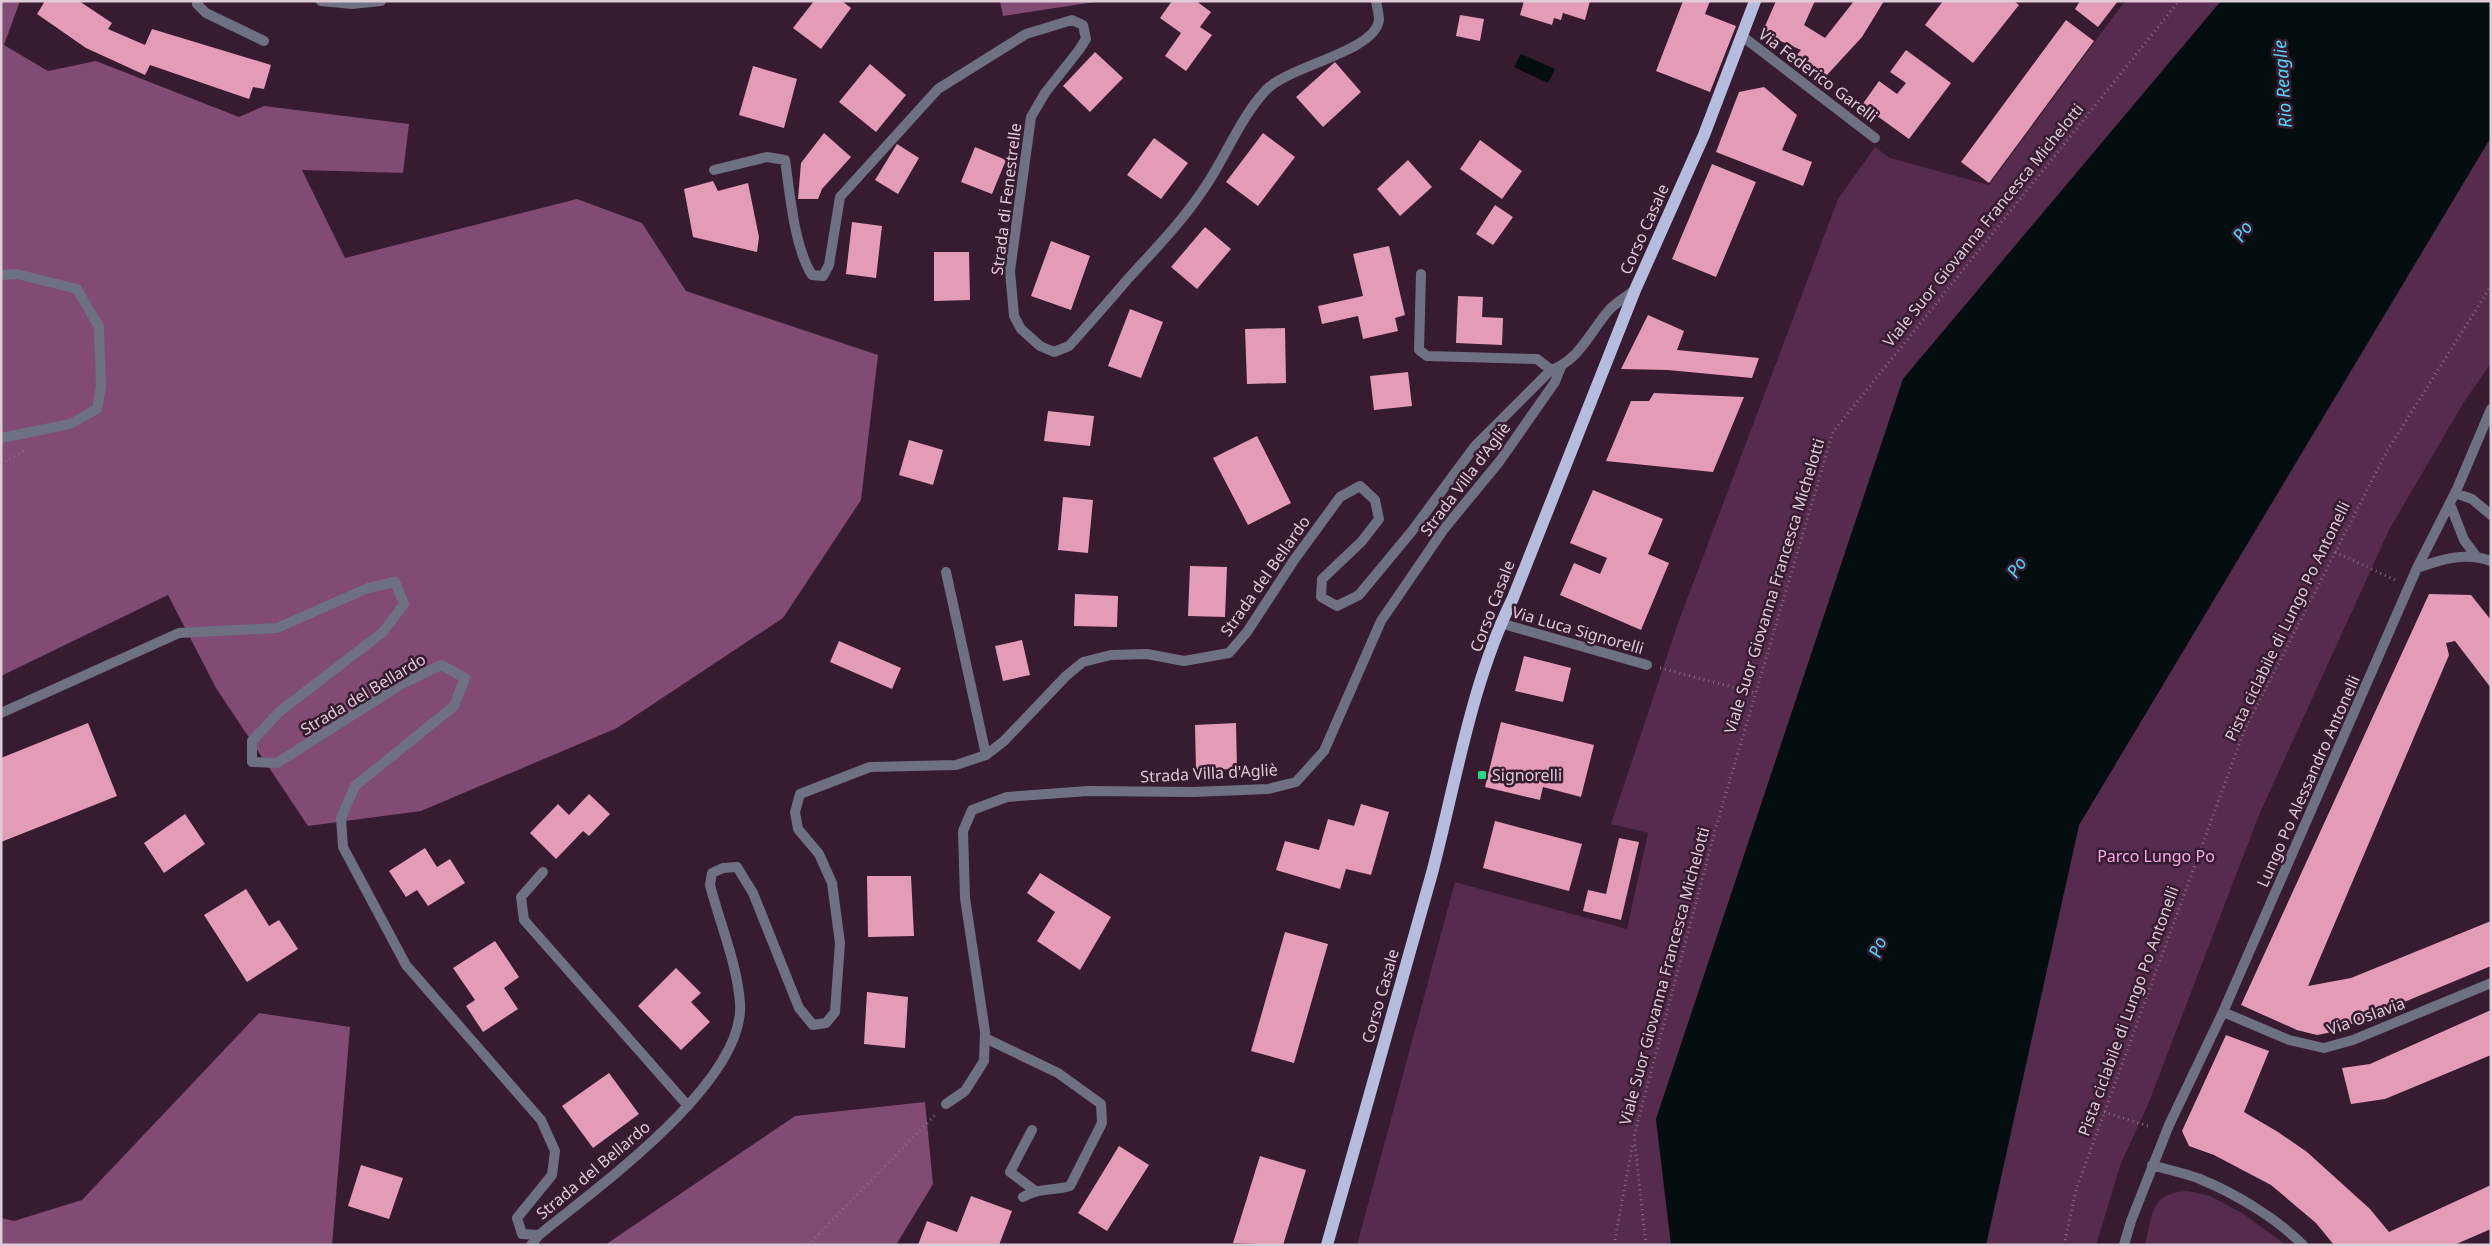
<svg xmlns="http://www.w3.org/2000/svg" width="2492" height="1246" font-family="'Noto Sans',sans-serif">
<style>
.green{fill:#562b4d}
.forest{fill:#814b74}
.water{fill:#040e11}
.building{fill:#e49cb6}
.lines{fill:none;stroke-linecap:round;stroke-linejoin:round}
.path{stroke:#866e80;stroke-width:3;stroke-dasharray:1 4;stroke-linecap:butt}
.lane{stroke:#6d7181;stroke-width:10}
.street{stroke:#6d7181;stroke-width:10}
.primary{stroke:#b5bcdd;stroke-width:12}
.poi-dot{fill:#2bd884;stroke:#371b31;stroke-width:2}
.labels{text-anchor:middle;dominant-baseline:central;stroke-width:5;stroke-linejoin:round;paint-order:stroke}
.street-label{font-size:16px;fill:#decbd8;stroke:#371b31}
.poi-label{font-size:16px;fill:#decbd8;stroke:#371b31;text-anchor:start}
.park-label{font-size:16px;fill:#faa9e6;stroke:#371b31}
.water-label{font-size:18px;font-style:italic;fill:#50d7f6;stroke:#371b31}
</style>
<rect width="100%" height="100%" fill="#371b31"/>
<path class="green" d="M2125,1H2221L1903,379L1656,1119L1671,1245H1357L1455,882L1627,929L1648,833L1611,824L1677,626L1838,199L1875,147L1890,158L1989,185Z
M2491,137V363L2464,402L2390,528L2259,815L2147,1107L2121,1163L2096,1245H1986L2079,825Z
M2188,1191L2210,1196L2242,1213L2286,1245H2145C2153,1213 2150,1193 2188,1191Z"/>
<path class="forest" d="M1,1H20L4,45L48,71L96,61L239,117L264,106L409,124L403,173L302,170L345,258L577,199L642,223L686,291L878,355L861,500L783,618L617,728L421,811L308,826L216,688L168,595L1,676Z
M1000,1H1101L1003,16Z
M259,1013L350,1027L332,1245H1V1218L14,1221L82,1200Z
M925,1102L933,1184L896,1245H605L795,1116Z"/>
<path class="water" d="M2221,1H2491V137L2079,825L1986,1245H1671L1656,1119L1903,379Z
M1521,54L1555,69L1548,83L1514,67Z"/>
<path class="building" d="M45,1H79L112,23L108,29L145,45L152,29L271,65L264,89L253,87L249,99L150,65L145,75L86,48L37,14Z
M814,1H842L851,8L821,49L793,28Z
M1172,1H1196L1211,12L1200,27L1212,35L1186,71L1165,56L1181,33L1160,18Z
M1524,1H1590L1585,20L1563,13L1561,20L1554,18L1552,25L1520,15Z
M1683,1H1710L1705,14L1736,26L1710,92L1656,71Z
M1776,1H1815L1804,25L1825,38L1854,1H1884L1862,37L1827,75L1797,55L1801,50L1762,33Z
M1943,1H2014L2019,5L1973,63L1925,25Z
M2080,1H2118L2098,27L2075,9Z
M1460,15L1484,19L1480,41L1456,36Z
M2066,20L2094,41L1989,183L1961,162Z
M1906,50L1951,83L1909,139L1862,105L1879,81L1897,94L1906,83L1890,72Z
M1095,52L1123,78L1090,112L1063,86Z
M1335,62L1361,92L1323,127L1296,97Z
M870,64L906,95L876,132L839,102Z
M753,66L797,79L784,128L739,115Z
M1764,87L1797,115L1782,150L1812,162L1803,186L1716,152L1739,92Z
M824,133L851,157L822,189L818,199H798L801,163Z
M1263,133L1295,157L1258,206L1226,182Z
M1154,138L1188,163L1161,199L1127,175Z
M1480,140L1522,171L1502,199L1460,169Z
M897,144L919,158L898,194L875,180Z
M975,147L1006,160L992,194L961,182Z
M1408,160L1432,187L1400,216L1377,189Z
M1712,164L1756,182L1716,277L1672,259Z
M713,181L718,191L748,183L759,237L757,252L693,237L684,189Z
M1495,205L1513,217L1493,245L1476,234Z
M852,222L882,226L876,278L846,274Z
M1205,227L1231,249L1197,289L1171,267Z
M1051,241L1090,256L1071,310L1031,296Z
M1389,246L1405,315L1395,318L1398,331L1363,339L1358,316L1322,324L1318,306L1363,296L1353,254Z
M934,252H969L970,300L934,301Z
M1458,296L1483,297L1482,317L1503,318L1502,345L1456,343Z
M1130,309L1163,322L1141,378L1108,366Z
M1648,315L1684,331L1677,350L1759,358L1752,378L1668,370L1621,369Z
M1285,328L1286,383L1247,384L1245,329Z
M1408,372L1412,406L1374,410L1370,376Z
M1654,393L1744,397L1713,472L1606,461L1631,401H1649Z
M1048,411L1094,416L1090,446L1044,441Z
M1257,436L1291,503L1248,525L1213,458Z
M909,440L943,450L933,485L899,475Z
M1593,490L1663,519L1648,554L1669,563L1641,630L1560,595L1574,563L1600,574L1607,558L1570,543Z
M1063,497L1093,500L1088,553L1058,550Z
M1190,566L1227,567L1225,617L1188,616Z
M1075,594L1118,596L1117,627L1074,626Z
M2429,594L2471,595L2491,620V688L2455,641L2446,643L2449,655L2308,986L2351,978L2491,921V966L2332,1032L2317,1035L2297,1030L2241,1005Z
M1022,640L1030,675L1003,681L995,646Z
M839,641L901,668L892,689L830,662Z
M1524,656L1571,668L1563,702L1515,691Z
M1501,722L1594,745L1581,797L1543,787L1540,800L1485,787Z
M88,723L117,796L1,842V758Z
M1236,723L1237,769L1196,770L1195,725Z
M589,794L610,814L589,836L583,831L556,859L530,833L558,804L569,815Z
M1361,804L1389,812L1371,875L1346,869L1340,889L1276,870L1285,841L1319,850L1328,819L1354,826Z
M185,814L205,844L164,873L144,843Z
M1495,821L1582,844L1569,891L1483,868Z
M1619,838L1639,842L1621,920L1583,911L1588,890L1606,894Z
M425,848L437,867L450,859L465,883L428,906L417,890L406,897L389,871Z
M1040,873L1111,917L1080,970L1037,941L1055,912L1027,893Z
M867,876H911L914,936L868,937Z
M246,889L269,926L279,920L298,949L247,982L204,915Z
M1285,932L1328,944L1294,1063L1251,1051Z
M495,941L519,977L504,988L518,1009L483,1032L466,1006L475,1000L453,968Z
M676,968L701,993L691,1002L710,1022L681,1050L638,1006Z
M867,992L908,997L905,1048L864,1044Z
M2491,1010V1055L2385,1099L2351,1104L2342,1068L2370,1064Z
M2226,1035L2269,1051L2244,1112L2278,1132L2307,1152L2370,1209L2389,1232L2491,1185V1229L2454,1245H2334L2316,1223L2271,1185L2214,1155L2189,1146L2182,1131Z
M609,1073L639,1114L593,1148L562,1106Z
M1119,1146L1149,1165L1107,1231L1078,1213Z
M1260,1156L1306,1170L1283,1245L1233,1243Z
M361,1165L403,1178L389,1219L348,1206Z
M971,1196L1012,1211L999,1245H918L927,1221L957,1232Z"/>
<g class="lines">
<path class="path" d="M1,464L25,450
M2335,552L2395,580
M1660,668L1755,693
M2104,1112L2151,1127
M808,1245L935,1115
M1614,1245L1633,1142
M1646,1245L1634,1136L1716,827L1833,432L2179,1
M2064,1245L2076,1190L2244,731L2387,451L2491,286"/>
<path class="lane" d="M985,1038L1058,1073L1101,1104L1102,1123L1070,1186C1053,1191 1037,1188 1023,1197
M1032,1130L1010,1172L1034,1190"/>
<path class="street" d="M198,1L197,4L206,13L264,41
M321,1L352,4L381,1
M1742,36L1875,138
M714,170L767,157L785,160C790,193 794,247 812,275L823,276L829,265L840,197L938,89L1026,34L1072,20L1083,25L1086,39L1079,50L1045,93L1031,117L1010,271L1014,316L1021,329L1040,346L1054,352L1069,346C1089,324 1108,302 1127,280C1154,250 1183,221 1205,187C1226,156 1240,118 1266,90C1288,66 1375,52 1379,20C1379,14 1377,7 1376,1
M1421,274L1419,350L1427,356L1537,359L1551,370
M1,275L17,274L77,289L99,327L101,387L97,409L70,424L1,438
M2455,493L2472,499L2491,515
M2450,504L2464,540L2476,556
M2417,568C2442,559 2465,552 2491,561
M946,572L986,755
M1500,623L1647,665
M1,713L179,633L277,628L368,588L395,582L404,604L383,632L279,712L252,741V762L277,763L400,685L441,665L465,678L454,706L355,786L341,818L343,847L406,965L541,1120L555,1151L552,1175L517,1218L522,1234L539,1235C595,1189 746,1082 740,1003C737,963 720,924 710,885L712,873L723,868L737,867L753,893L799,1008L813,1025L826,1023L835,1012L840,943L832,883L819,854L798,829L795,812L800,794L870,767L956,765L986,755L1004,741L1066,676L1083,662L1111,655L1147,654L1184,661L1229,653L1247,632L1294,560L1340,497L1360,486L1375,500L1379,519L1362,541L1322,579L1321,597L1337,606L1359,595L1412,531L1475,446L1551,370C1580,360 1591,330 1610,309C1617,302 1627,296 1635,290
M543,872L521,897L524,920L688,1106
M2223,1012L2289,1040L2324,1048L2353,1040L2491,983
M946,1104L965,1091L984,1061L985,1032L965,898L963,831L972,810L1007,797L1088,791L1193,792L1268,789L1296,782L1324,751L1381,621L1444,529L1499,462L1555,382L1561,367
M2152,1165C2168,1170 2185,1173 2200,1179C2236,1194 2275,1217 2303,1245
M531,1245L539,1235
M2124,1245L2131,1221L2169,1125L2223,1012L2417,568L2457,489L2491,409"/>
<path class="primary" d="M1327,1245C1362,1121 1398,997 1432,873C1456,782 1471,683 1513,598L1635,290L1704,135L1755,1"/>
</g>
<rect class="poi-dot" x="1477" y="770" width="10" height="10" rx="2.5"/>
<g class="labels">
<g class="street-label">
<text transform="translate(1818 75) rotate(37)">Via Federico Garelli</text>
<text transform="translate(1006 199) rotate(-83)">Strada di Fenestrelle</text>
<text transform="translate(1983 225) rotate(-51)">Viale Suor Giovanna Francesca Michelotti</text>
<text transform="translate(1644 229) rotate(-66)">Corso Casale</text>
<text transform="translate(1465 479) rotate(-53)">Strada Villa d'Agliè</text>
<text transform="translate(1265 576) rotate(-55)">Strada del Bellardo</text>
<text transform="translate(1774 586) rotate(-73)">Viale Suor Giovanna Francesca Michelotti</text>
<text transform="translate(1492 606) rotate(-69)">Corso Casale</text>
<text transform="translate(2287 621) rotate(-64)">Pista ciclabile di Lungo Po Antonelli</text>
<text transform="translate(1578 630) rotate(16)">Via Luca Signorelli</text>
<text transform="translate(363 694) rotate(-31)">Strada del Bellardo</text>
<text transform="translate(1209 773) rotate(-3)">Strada Villa d'Agliè</text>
<text transform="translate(2308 781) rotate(-66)">Lungo Po Alessandro Antonelli</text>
<text transform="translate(1664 976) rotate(-75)">Viale Suor Giovanna Francesca Michelotti</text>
<text transform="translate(1380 996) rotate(-74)">Corso Casale</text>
<text transform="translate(2128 1011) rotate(-70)">Pista ciclabile di Lungo Po Antonelli</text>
<text transform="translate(2366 1016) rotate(-20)">Via Oslavia</text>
<text transform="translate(593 1170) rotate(-40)">Strada del Bellardo</text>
</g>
<g class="poi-label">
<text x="1492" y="775">Signorelli</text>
</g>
<g class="park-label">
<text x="2156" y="856">Parco Lungo Po</text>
</g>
<g class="water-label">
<text transform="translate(2282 84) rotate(-94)">Rio Reaglie</text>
<text transform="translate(2242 231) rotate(-56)">Po</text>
<text transform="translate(2016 567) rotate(-58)">Po</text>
<text transform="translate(1877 947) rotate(-70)">Po</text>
</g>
</g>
<rect width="2492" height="1246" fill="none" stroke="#decbd8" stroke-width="5"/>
</svg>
